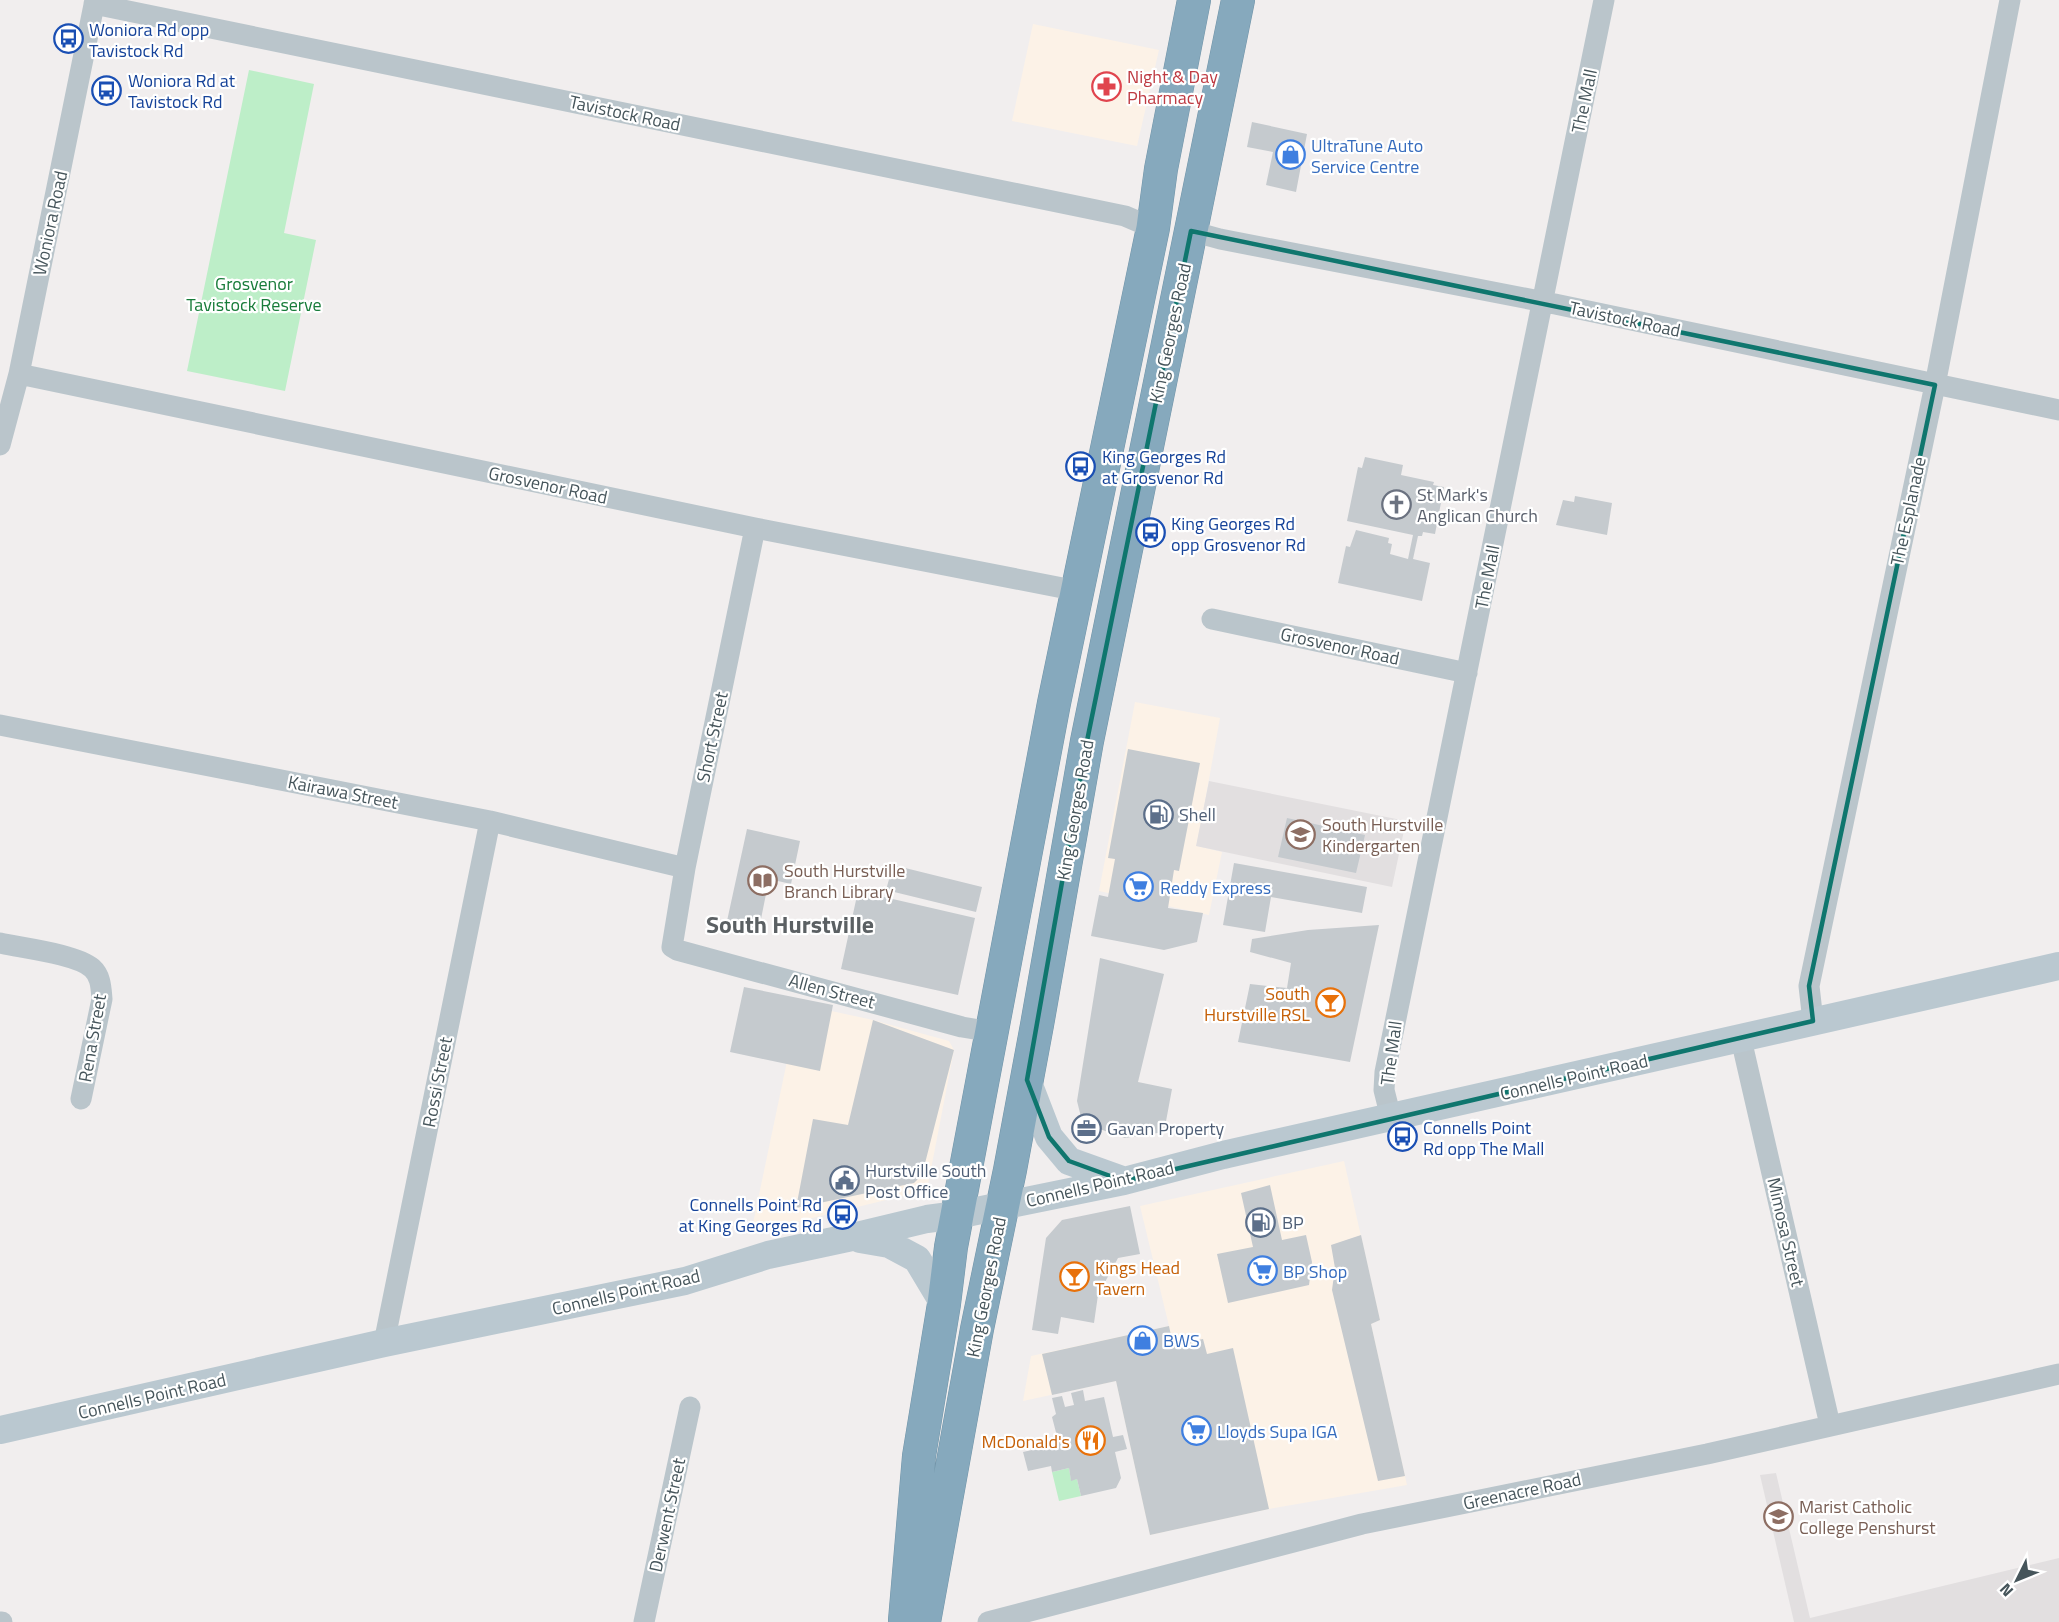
<svg xmlns="http://www.w3.org/2000/svg" width="2059" height="1622" font-family="'Titillium Web',sans-serif">
<style>
.commercial{fill:#fcf2e7}
.education{fill:#e2dfe0}
.green{fill:#bdeec8}
.building{fill:#c5cace}
.lines{fill:none;stroke-linecap:round;stroke-linejoin:round}
.highway-casing{stroke:#7194a8;stroke-width:34}
.street{stroke:#bac5cb;stroke-width:21}
.secondary{stroke:#bac8d0;stroke-width:28}
.highway{stroke:#86a9bd;stroke-width:33}
.marked{fill:none;stroke:#0f766e;stroke-width:4.5;stroke-linejoin:round}
.labels{text-anchor:middle;dominant-baseline:central;stroke-width:4.5;stroke-linejoin:round;paint-order:stroke}
.transit-label{font-size:18px;fill:#164399;stroke:#fff;text-anchor:start}
.health-label{font-size:18px;fill:#be3a42;stroke:#fff;text-anchor:start}
.street-label{font-size:18px;fill:#46555b;stroke:#fff}
.shop-label{font-size:18px;fill:#366cbe;stroke:#fff;text-anchor:start}
.park-label{font-size:18px;fill:#187c3a;stroke:#fff}
.worship-label{font-size:18px;fill:#5b616d;stroke:#fff;text-anchor:start}
.service-label{font-size:18px;fill:#4e5e75;stroke:#fff;text-anchor:start}
.education-label{font-size:18px;fill:#785e54;stroke:#fff;text-anchor:start}
.food-label{font-size:18px;fill:#c56008;stroke:#fff;text-anchor:end}
.district-label{font-size:24px;font-weight:bold;fill:#5b6063;stroke:#fff}
</style>
<rect width="100%" height="100%" fill="#f1eeee"/>
<path class="commercial" d="M1033,24L1159,50L1137,146L1012,121Z
M1135,702L1220,718L1197,846L1222,852L1209,915L1099,891Z
M799,1004L873,1020L949,1041L954,1050L927,1190L751,1233Z
M1344,1161L1380,1320L1371,1324L1407,1485L1269,1509L1150,1535L1116,1381L1023,1401L1031,1356L1169,1326L1140,1206Z"/>
<path class="education" d="M1209,781L1406,821L1392,887L1196,846Z
M1776,1473L1810,1618L2059,1558V1622H1794L1760,1475Z"/>
<path class="green" d="M249,70L314,84L284,233L316,240L285,391L187,371Z
M1069,1468L1071,1480L1077,1479L1081,1496L1059,1501L1052,1472Z"/>
<path class="building" d="M1252,122L1307,134L1296,192L1266,185L1273,152L1247,147Z
M1365,457L1403,465L1401,475L1434,482L1433,485L1444,487L1435,534L1423,532L1422,536H1418L1413,559L1430,563L1422,601L1338,583L1346,546L1350,547L1356,530L1389,538L1388,543L1392,544L1390,554L1408,559L1413,535L1347,521L1358,467L1362,468Z
M1575,496L1612,503L1607,535L1556,525L1563,500L1574,502Z
M1128,749L1200,763L1179,871L1174,870L1168,908L1203,913L1197,942L1164,950L1091,936L1099,895L1108,897L1115,859L1108,858Z
M1287,818L1365,835L1356,873L1278,857Z
M747,829L800,841L791,884L769,879L759,929L727,921Z
M1234,863L1367,887L1362,913L1271,897L1265,932L1223,925Z
M893,865L982,887L976,912L886,890Z
M858,891L975,918L958,995L841,969Z
M1379,925L1350,1062L1238,1042L1250,984L1287,988L1291,963L1250,952L1252,939L1308,930Z
M1100,958L1164,974L1138,1082L1172,1089L1164,1132L1125,1138L1094,1127L1081,1117L1077,1101Z
M744,987L833,1005L820,1071L730,1052Z
M873,1020L954,1050L922,1175L914,1183L796,1208L813,1119L848,1125Z
M1270,1185L1282,1240L1306,1235L1312,1262L1309,1285L1228,1303L1217,1254L1253,1247L1241,1193Z
M1130,1206L1140,1254L1118,1258L1098,1295L1094,1323L1061,1317L1058,1334L1032,1330L1046,1238L1062,1220Z
M1361,1235L1380,1320L1371,1324L1405,1476L1378,1481L1332,1290L1335,1268L1331,1245Z
M1169,1326L1173,1345L1203,1339L1207,1354L1233,1348L1269,1509L1150,1535L1116,1381L1052,1395L1042,1354Z
M1083,1390L1085,1401L1104,1397L1113,1437L1123,1435L1127,1449L1115,1452L1121,1478L1116,1488L1081,1496L1077,1479L1071,1481L1069,1468L1052,1472L1051,1466L1028,1471L1023,1452L1059,1444L1052,1417L1056,1414L1052,1398L1062,1396L1065,1407L1074,1405L1071,1393Z"/>
<g class="lines">
<defs>
<path id="highway" d="M905,1620L919,1456L944,1304L951,1247L1054,703L1153,228L1161,169L1194,0
M924,1622L977,1329L1010,1170L1037,1025L1087,741L1238,0"/>
</defs>
<use href="#highway" class="highway-casing"/>
<path class="street" d="M94,4L1125,216L1153,228
M1191,231L1220,239L1555,304L2059,410
M19,374L755,528L1078,591
M0,445L19,374L95,0
M755,528L685,868L672,947L677,950L962,1027L992,1032
M1212,619L1467,673
M0,725L490,821L685,868
M0,943C22,948 76,954 92,968C101,976 101,988 102,999L81,1099
M1813,1021L1809,986L1935,385L2010,0
M1741,1039L1830,1425
M1391,1118L1384,1090L1385,1072L1604,0
M384,1343L490,821
M0,1622H2
M644,1622L690,1407
M988,1622L1362,1524L1707,1454L2059,1374"/>
<path class="secondary" d="M1027,1080L1049,1137L1069,1161L1122,1180
M860,1239L889,1244L917,1259L944,1304
M0,1430L384,1343L685,1281L768,1255L852,1237L927,1219L957,1215L1124,1181L1223,1155L2059,966"/>
<use href="#highway" class="highway"/>
</g>
<path class="marked" d="M1191,231L1935,385L1809,986L1813,1021L1124,1181L1069,1161L1049,1137L1027,1080L1087,741Z"/>
<defs>
<symbol id="bus-ring" viewBox="-11 -11 22 22"><circle r="9.5" fill="#fff" stroke="#1a4fb4" stroke-width="1.5"/><path d="M-5-6H5V4H4V6H2V4H-2V6H-4V4H-5ZM-3.5-4V0h7V-4ZM-3.5 1.2v1.5H-2V1.2ZM2 1.2v1.5H3.5V1.2Z" fill="#1a4fb4"/></symbol>
<symbol id="pharmacy-ring" viewBox="-11 -11 22 22"><circle r="9.5" fill="#fff" stroke="#e0444e" stroke-width="1.5"/><path d="M-2-6h4v4h4v4h-4v4h-4v-4h-4v-4h4Z" fill="#e0444e"/></symbol>
<symbol id="shop-ring" viewBox="-11 -11 22 22"><circle r="9.5" fill="#fff" stroke="#3f7fe0" stroke-width="1.5"/><path d="M-5-2.5h2.3a2.7 3.5 0 0 1 5.4 0H5L5.5 6h-11ZM-1.5-2.5h3a1.5 2.3 0 0 0-3 0Z" fill="#3f7fe0"/></symbol>
<symbol id="church-ring" viewBox="-11 -11 22 22"><circle r="9.5" fill="#fff" stroke="#6b7280" stroke-width="1.5"/><path d="M-1.2-6h2.4v3.5h3.3v2.4h-3.3V6h-2.4V-.1h-3.3v-2.4h3.3Z" fill="#6b7280"/></symbol>
<symbol id="fuel-ring" viewBox="-11 -11 22 22"><circle r="9.5" fill="#fff" stroke="#5c6f8a" stroke-width="1.5"/><path d="M-5.5-6h7V0h2V4h1.3V-2.5L3-4.5l.8-.8L6-3V5H2.5V1h-1V6h-7ZM-4.2-4.7v3.2H.2V-4.7Z" fill="#5c6f8a"/></symbol>
<symbol id="school-ring" viewBox="-11 -11 22 22"><circle r="9.5" fill="#fff" stroke="#8d6e63" stroke-width="1.5"/><path d="M0-5L7-2L0 1L-7-2ZM-4 1L0 2.5L4 1V4Q0 6-4 4Z" fill="#8d6e63"/></symbol>
<symbol id="library-ring" viewBox="-11 -11 22 22"><circle r="9.5" fill="#fff" stroke="#8d6e63" stroke-width="1.5"/><path d="M-6-4Q-3-5.5-.7-3.5V5Q-3 3-6 4ZM6-4Q3-5.5 .7-3.5V5Q3 3 6 4Z" fill="#8d6e63"/></symbol>
<symbol id="supermarket-ring" viewBox="-11 -11 22 22"><circle r="9.5" fill="#fff" stroke="#3f7fe0" stroke-width="1.5"/><path d="M-6-5.5h2.5l.6 2H6L4.5 2H-2.5L-4.4-4H-6ZM-1.5 3.2a1.3 1.3 0 1 0 .1 0ZM3 3.2a1.3 1.3 0 1 0 .1 0Z" fill="#3f7fe0"/></symbol>
<symbol id="bar-ring" viewBox="-11 -11 22 22"><circle r="9.5" fill="#fff" stroke="#e8710a" stroke-width="1.5"/><path d="M-6-5H6L.8 .8V4.5H3.5V6h-7V4.5H-.8V.8Z" fill="#e8710a"/></symbol>
<symbol id="office-ring" viewBox="-11 -11 22 22"><circle r="9.5" fill="#fff" stroke="#5c6f8a" stroke-width="1.5"/><path d="M-6-3h4V-5.5h4V-3h4V5H-6ZM-1-4.5V-3h2v-1.5ZM-6 0V1H6V0Z" fill="#5c6f8a"/></symbol>
<symbol id="civic-ring" viewBox="-11 -11 22 22"><circle r="9.5" fill="#fff" stroke="#5c6f8a" stroke-width="1.5"/><path d="M-.6-6.5H3V-4.5H.6V-3L4-1V1h2V6H-6V1h2V-1L-.6-3ZM-1.2 2.5V6h2.4V2.5Z" fill="#5c6f8a"/></symbol>
<symbol id="restaurant-ring" viewBox="-11 -11 22 22"><circle r="9.5" fill="#fff" stroke="#e8710a" stroke-width="1.5"/><path d="M-5-6h1v4h1v-4h1v4h1v-4h1v5L-1.5 .5V6h-2V.5L-5-1ZM5-6V6H3V1.5H1.5Q1.5-4 5-6Z" fill="#e8710a"/></symbol>
</defs>
<g fill-rule="evenodd">
<use href="#bus-ring" x="52" y="22" width="33" height="33"/>
<use href="#pharmacy-ring" x="1090" y="70" width="33" height="33"/>
<use href="#bus-ring" x="90" y="74" width="33" height="33"/>
<use href="#shop-ring" x="1274" y="138" width="33" height="33"/>
<use href="#bus-ring" x="1064" y="450" width="33" height="33"/>
<use href="#church-ring" x="1380" y="488" width="33" height="33"/>
<use href="#bus-ring" x="1134" y="516" width="33" height="33"/>
<use href="#fuel-ring" x="1142" y="798" width="33" height="33"/>
<use href="#school-ring" x="1284" y="818" width="33" height="33"/>
<use href="#library-ring" x="746" y="864" width="33" height="33"/>
<use href="#supermarket-ring" x="1122" y="870" width="33" height="33"/>
<use href="#bar-ring" x="1314" y="986" width="33" height="33"/>
<use href="#office-ring" x="1070" y="1112" width="33" height="33"/>
<use href="#bus-ring" x="1386" y="1120" width="33" height="33"/>
<use href="#civic-ring" x="828" y="1164" width="33" height="33"/>
<use href="#bus-ring" x="826" y="1198" width="33" height="33"/>
<use href="#fuel-ring" x="1244" y="1206" width="33" height="33"/>
<use href="#supermarket-ring" x="1246" y="1254" width="33" height="33"/>
<use href="#bar-ring" x="1058" y="1260" width="33" height="33"/>
<use href="#shop-ring" x="1126" y="1324" width="33" height="33"/>
<use href="#supermarket-ring" x="1180" y="1414" width="33" height="33"/>
<use href="#restaurant-ring" x="1074" y="1424" width="33" height="33"/>
<use href="#school-ring" x="1762" y="1500" width="33" height="33"/>
</g>
<g class="labels">
<g class="transit-label">
<text x="89" y="29">Woniora Rd opp<tspan x="89" dy="21">Tavistock Rd</tspan></text>
<text x="128" y="80">Woniora Rd at<tspan x="128" dy="21">Tavistock Rd</tspan></text>
<text x="1102" y="456">King Georges Rd<tspan x="1102" dy="21">at Grosvenor Rd</tspan></text>
<text x="1171" y="523">King Georges Rd<tspan x="1171" dy="21">opp Grosvenor Rd</tspan></text>
<text x="1423" y="1127">Connells Point<tspan x="1423" dy="21">Rd opp The Mall</tspan></text>
<text x="822" y="1204" text-anchor="end">Connells Point Rd<tspan x="822" dy="21">at King Georges Rd</tspan></text>
</g>
<g class="health-label">
<text x="1127" y="76">Night &amp; Day<tspan x="1127" dy="21">Pharmacy</tspan></text>
</g>
<g class="street-label">
<text transform="translate(1584 101) rotate(-78)">The Mall</text>
<text transform="translate(625 113) rotate(12)">Tavistock Road</text>
<text transform="translate(50 223) rotate(-78)">Woniora Road</text>
<text transform="translate(1625 319) rotate(12)">Tavistock Road</text>
<text transform="translate(1170 333) rotate(-78)">King Georges Road</text>
<text transform="translate(548 485) rotate(12)">Grosvenor Road</text>
<text transform="translate(1908 511) rotate(-78)">The Esplanade</text>
<text transform="translate(1487 577) rotate(-79)">The Mall</text>
<text transform="translate(1340 646) rotate(12)">Grosvenor Road</text>
<text transform="translate(712 737) rotate(-78)">Short Street</text>
<text transform="translate(343 792) rotate(11)">Kairawa Street</text>
<text transform="translate(1075 810) rotate(-80)">King Georges Road</text>
<text transform="translate(832 991) rotate(15)">Allen Street</text>
<text transform="translate(92 1038) rotate(-80)">Rena Street</text>
<text transform="translate(1391 1053) rotate(-82)">The Mall</text>
<text transform="translate(1574 1077) rotate(-13)">Connells Point Road</text>
<text transform="translate(437 1082) rotate(-79)">Rossi Street</text>
<text transform="translate(1100 1184) rotate(-13)">Connells Point Road</text>
<text transform="translate(1786 1232) rotate(77)">Mimosa Street</text>
<text transform="translate(986 1287) rotate(-79)">King Georges Road</text>
<text transform="translate(626 1292) rotate(-13)">Connells Point Road</text>
<text transform="translate(152 1396) rotate(-13)">Connells Point Road</text>
<text transform="translate(1522 1491) rotate(-12)">Greenacre Road</text>
<text transform="translate(667 1515) rotate(-78)">Derwent Street</text>
</g>
<g class="shop-label">
<text x="1311" y="145">UltraTune Auto<tspan x="1311" dy="21">Service Centre</tspan></text>
<text x="1160" y="887">Reddy Express</text>
<text x="1283" y="1271">BP Shop</text>
<text x="1163" y="1340">BWS</text>
<text x="1217" y="1431">Lloyds Supa IGA</text>
</g>
<g class="park-label">
<text x="254" y="283">Grosvenor<tspan x="254" dy="21">Tavistock Reserve</tspan></text>
</g>
<g class="worship-label">
<text x="1417" y="494">St Mark's<tspan x="1417" dy="21">Anglican Church</tspan></text>
</g>
<g class="service-label">
<text x="1179" y="814">Shell</text>
<text x="1107" y="1128">Gavan Property</text>
<text x="865" y="1170">Hurstville South<tspan x="865" dy="21">Post Office</tspan></text>
<text x="1282" y="1222">BP</text>
</g>
<g class="education-label">
<text x="1322" y="824">South Hurstville<tspan x="1322" dy="21">Kindergarten</tspan></text>
<text x="784" y="870">South Hurstville<tspan x="784" dy="21">Branch Library</tspan></text>
<text x="1799" y="1506">Marist Catholic<tspan x="1799" dy="21">College Penshurst</tspan></text>
</g>
<g class="food-label">
<text x="1310" y="993">South<tspan x="1310" dy="21">Hurstville RSL</tspan></text>
<text x="1095" y="1267" text-anchor="start">Kings Head<tspan x="1095" dy="21">Tavern</tspan></text>
<text x="1070" y="1441">McDonald's</text>
</g>
<g class="district-label">
<text x="790" y="924">South Hurstville</text>
</g>
</g>
<g transform="translate(2017 1580) rotate(227)" stroke="#ffffff" stroke-width="4.5" paint-order="stroke">
<path d="M0-4.5L10 22L0 15L-10 22Z" fill="#46555b"/>
<text y="-9" font-size="16" font-weight="bold" text-anchor="middle" fill="#46555b">N</text>
</g>
</svg>
